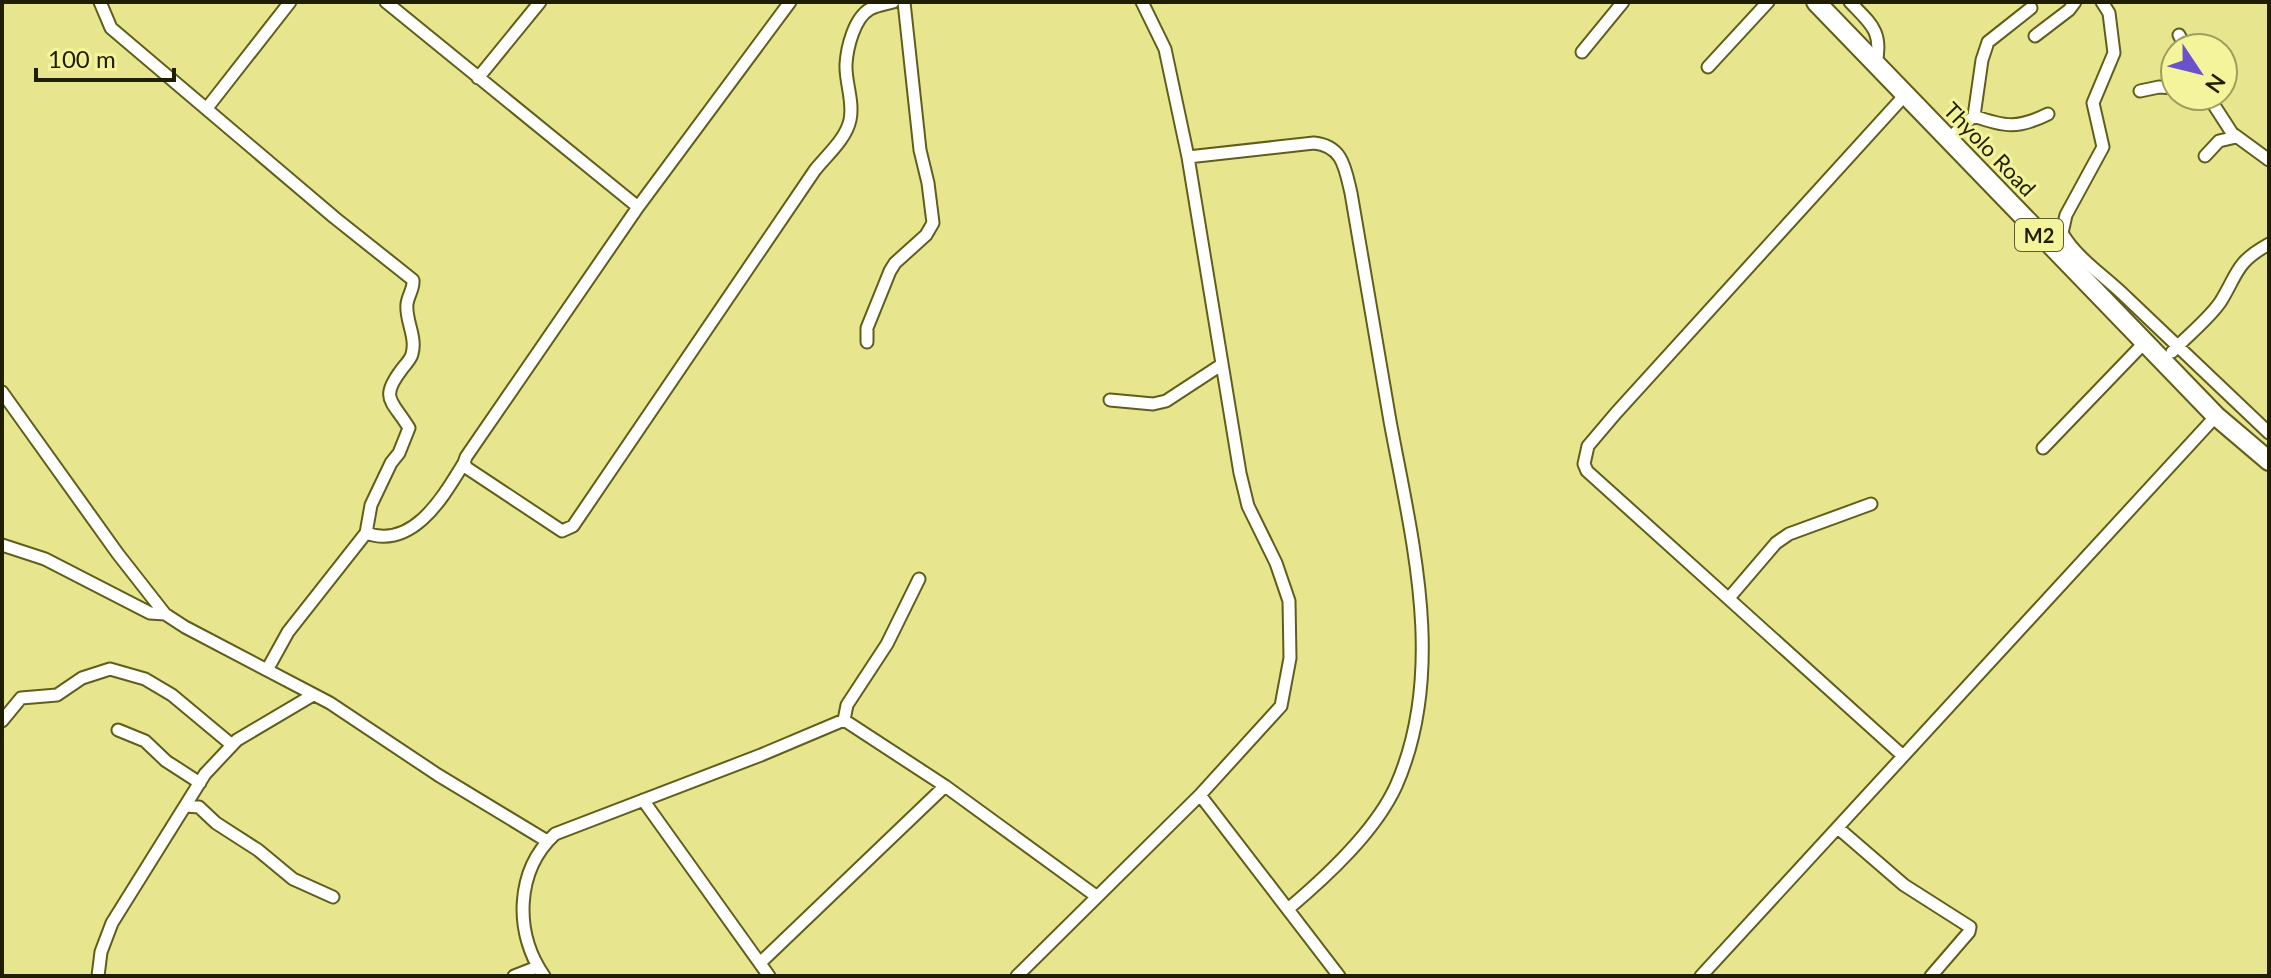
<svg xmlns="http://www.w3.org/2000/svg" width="2271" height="978" font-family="Lato,sans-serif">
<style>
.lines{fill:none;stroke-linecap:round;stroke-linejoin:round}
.minor-casing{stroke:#5f5e1a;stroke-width:15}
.trunk-casing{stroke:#5f5e1a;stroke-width:22}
.minor{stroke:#fff;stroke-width:11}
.trunk{stroke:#fff;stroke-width:18}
.labels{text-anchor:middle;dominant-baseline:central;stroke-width:6;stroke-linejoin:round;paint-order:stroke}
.shield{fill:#f4f49c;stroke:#5f5e2f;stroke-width:2}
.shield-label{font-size:20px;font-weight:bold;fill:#1f1e00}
.street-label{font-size:22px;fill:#1f1e00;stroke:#f4f49c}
</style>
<rect width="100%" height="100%" fill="#e7e68f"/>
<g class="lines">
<defs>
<path id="minor" d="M100,2L111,28L335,218L413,280C414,289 408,295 407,304C405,320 417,337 412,354C411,359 405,365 402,369C379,399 392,400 409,428L399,453L391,463L371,505L366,533L288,632L267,670
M386,2L638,207
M790,2L638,207L466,457L464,463L467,468L562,531L573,526L815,170C827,155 846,139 850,120C854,101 845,82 846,64C847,48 854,18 870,9C877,5 886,4 893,2
M1850,2C1871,24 1883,31 1876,64
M2102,2L2109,13L2114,53L2093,103L2103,147L2066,215L2062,233C2078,260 2105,276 2127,298C2174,343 2222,388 2269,433
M2179,35L2186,48
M2035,36L2069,10L2075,2
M1582,52L1623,2
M1708,67L1768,2
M478,78L540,2
M2140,91L2159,87L2175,88
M2208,96L2232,133L2269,160
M207,108L290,2
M1974,116C2005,127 2018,129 2048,114
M1948,139L1974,116L1982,60L1988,42L2031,8
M2205,156L2219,141L2236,137
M1188,157L1314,143C1343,146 1345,168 1351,193C1364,269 1377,345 1390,421C1412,540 1447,670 1396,786C1375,832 1326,877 1288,909
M867,342V328L890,271L895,263L926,235L933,223L928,183L920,150L904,2
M2172,352C2186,337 2210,318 2221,301C2238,273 2236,262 2269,244
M2,392L118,554L165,614L185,627L330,703L438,775L547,841
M1110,400L1153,404L1166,401L1221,365
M2043,448L2145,342
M366,533C413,550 443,497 464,463
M2,545L45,559L150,613L165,614
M1729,598L1776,543L1789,534L1871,504
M844,720L847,705L887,644L919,579
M2,721L21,698L57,695L82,678L110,669L145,679L172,695L232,745
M118,730L145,741L166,761L200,783
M1902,755L1587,471L1584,464L1588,446L1616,413L1905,95
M1200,795L1339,976
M643,800L769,976
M186,806L199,807L216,823L258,850L293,879L333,897
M1838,828L1904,885L1970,927L1969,932L1931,976
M760,963L945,786
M98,976L101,952L112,923L205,774L237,740L313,695
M514,976L537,967
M544,976C514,933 515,871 555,834L761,755L844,720L945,786L1096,896
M1017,976L1200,795L1281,706L1290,658L1289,601L1276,563L1248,506L1240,473L1188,157L1165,49L1142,2
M1701,976L2216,416"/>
<path id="trunk" d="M1816,2L2216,416L2269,461"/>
</defs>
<use href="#minor" class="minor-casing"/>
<use href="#trunk" class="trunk-casing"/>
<use href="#minor" class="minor"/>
<use href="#trunk" class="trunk"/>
</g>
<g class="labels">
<rect class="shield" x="2015" y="219" width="48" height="32" rx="6"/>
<g class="shield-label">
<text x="2039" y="235">M2</text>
</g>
<g class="street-label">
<text transform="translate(1990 149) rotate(46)">Thyolo Road</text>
</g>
</g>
<rect width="2271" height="978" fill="none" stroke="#1f1e00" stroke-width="8"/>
<g transform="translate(2199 72) rotate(125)"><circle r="38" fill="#f4f49c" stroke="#9f9e5e" stroke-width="2"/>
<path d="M0-6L14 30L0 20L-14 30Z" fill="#6b52cc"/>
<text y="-12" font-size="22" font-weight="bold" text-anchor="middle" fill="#1f1e00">N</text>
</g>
<path d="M36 68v12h138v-12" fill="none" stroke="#1f1e00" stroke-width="4"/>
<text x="48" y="68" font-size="24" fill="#1f1e00" stroke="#f4f49c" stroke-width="6" paint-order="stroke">100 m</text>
</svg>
